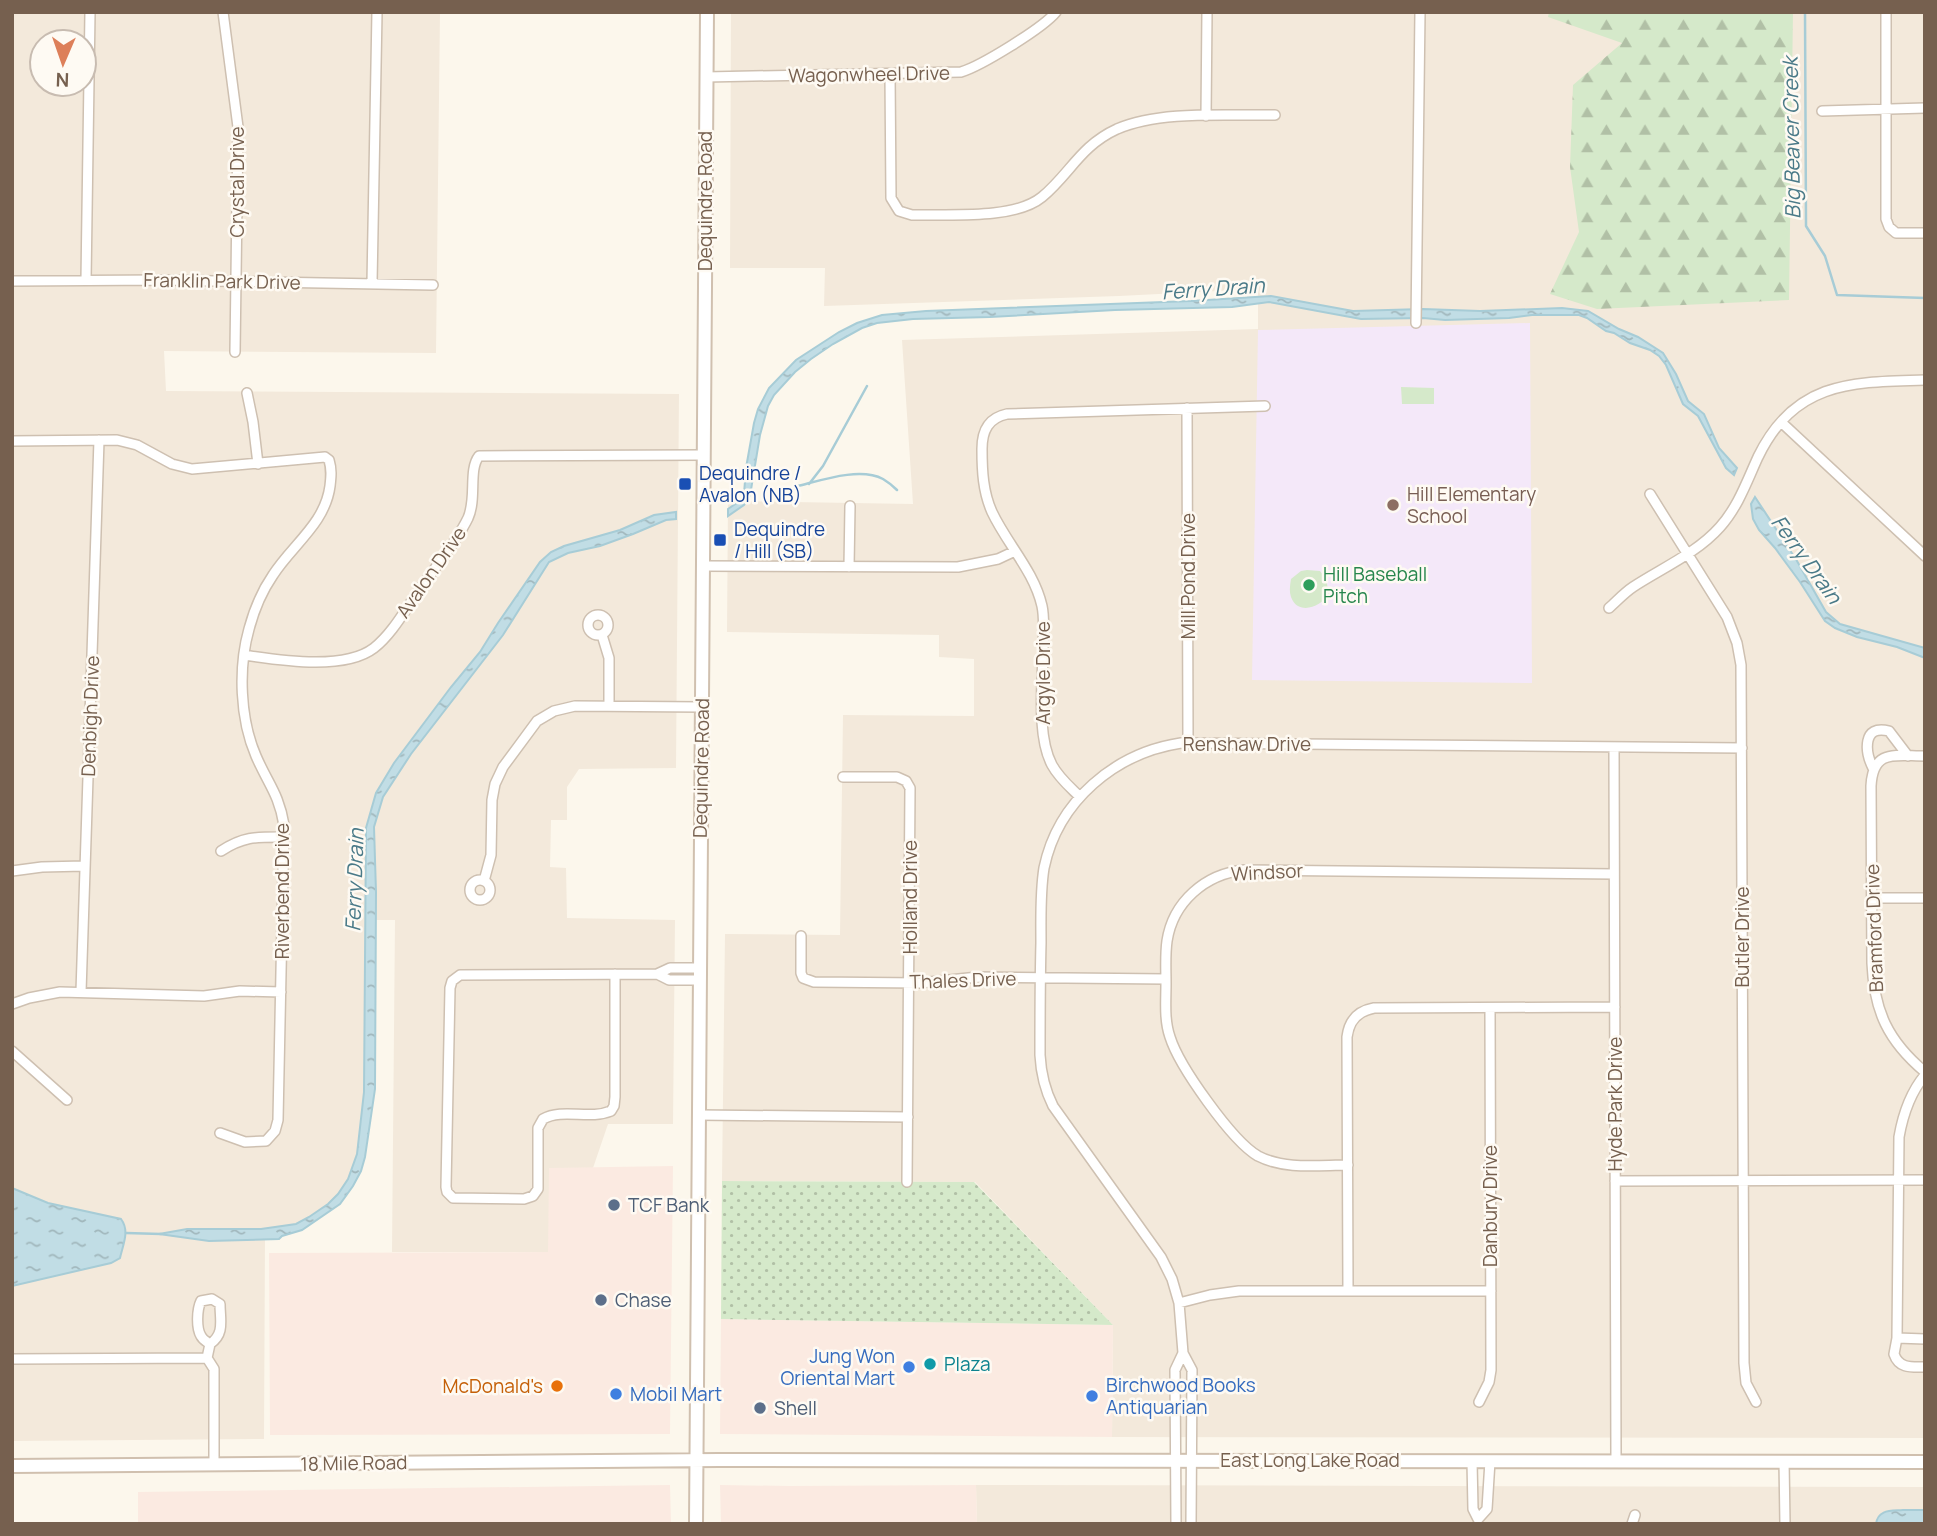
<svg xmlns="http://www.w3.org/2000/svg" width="1937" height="1536" font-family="Manrope,sans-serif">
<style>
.residential{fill:#f3e9db;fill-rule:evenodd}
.commercial{fill:#fbeae1}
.education{fill:#f4e8f9}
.grass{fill:url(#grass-dots)}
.forest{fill:url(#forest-firs)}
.green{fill:#d5e9ca}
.water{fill:url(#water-ripples);stroke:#a7ccd6;stroke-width:2}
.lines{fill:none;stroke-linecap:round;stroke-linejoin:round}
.stream{stroke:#a7ccd6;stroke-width:2.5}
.street-casing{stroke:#cec0b1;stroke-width:12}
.secondary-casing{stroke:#d0c0af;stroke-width:16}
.street{stroke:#fff;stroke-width:9}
.secondary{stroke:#fff;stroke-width:12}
.transit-dot{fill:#1a4fb4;stroke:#fefaf3;stroke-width:2.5}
.education-dot{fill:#8d6e63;stroke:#fefaf3;stroke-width:2.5}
.leisure-dot{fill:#2e9e5b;stroke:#fefaf3;stroke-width:2.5}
.service-dot{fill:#5c6f8a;stroke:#fefaf3;stroke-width:2.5}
.culture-dot{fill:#0f9aa8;stroke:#fefaf3;stroke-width:2.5}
.shop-dot{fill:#3f7fe0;stroke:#fefaf3;stroke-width:2.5}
.food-dot{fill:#e8710a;stroke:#fefaf3;stroke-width:2.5}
.labels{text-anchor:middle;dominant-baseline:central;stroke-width:5;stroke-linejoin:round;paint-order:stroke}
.street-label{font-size:19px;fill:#76604f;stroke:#fefaf3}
.transit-label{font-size:19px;fill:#164399;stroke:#fefaf3;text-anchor:start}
.education-label{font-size:19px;fill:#785e54;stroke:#fefaf3;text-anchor:start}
.leisure-label{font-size:19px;fill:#27864d;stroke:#fefaf3;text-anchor:start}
.service-label{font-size:19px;fill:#4e5e75;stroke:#fefaf3;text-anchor:start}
.shop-label{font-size:19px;fill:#366cbe;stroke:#fefaf3;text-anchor:start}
.culture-label{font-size:19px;fill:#0d838f;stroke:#fefaf3;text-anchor:start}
.food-label{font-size:19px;fill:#c56008;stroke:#fefaf3;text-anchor:end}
.water-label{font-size:21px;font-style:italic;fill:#4a7a88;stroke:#fefaf3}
</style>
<defs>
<pattern id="grass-dots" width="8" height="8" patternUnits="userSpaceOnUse" patternTransform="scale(1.75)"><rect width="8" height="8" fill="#d5e9ca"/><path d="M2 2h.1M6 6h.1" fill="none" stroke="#b1c0a6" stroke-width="1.8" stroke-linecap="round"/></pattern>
<pattern id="forest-firs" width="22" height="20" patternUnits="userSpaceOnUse" patternTransform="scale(1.75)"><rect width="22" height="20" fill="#d5e9ca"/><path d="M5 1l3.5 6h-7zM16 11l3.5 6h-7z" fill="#b1c0a6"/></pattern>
<pattern id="water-ripples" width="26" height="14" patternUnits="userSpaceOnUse" patternTransform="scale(1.75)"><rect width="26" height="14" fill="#c1dde5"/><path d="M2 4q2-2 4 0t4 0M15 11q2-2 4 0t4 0" fill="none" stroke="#a1b7bc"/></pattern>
</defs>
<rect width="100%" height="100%" fill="#fcf7ec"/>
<path class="residential" d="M12,12H440L436,353L164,351L166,391L679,394L676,768L579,769L567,787V820H551L550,867L566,868L567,918L675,920L673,1124H608L593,1168H549V1252H392L395,920H369L362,1153L346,1191L289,1231L265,1236L264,1439L12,1441ZM42,42H84V84H42Z
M731,12H1925V1438L1112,1437L1113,1325L975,1182L722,1181L725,934L840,935L843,715L974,716V659L939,657V635L727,632L728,501L913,504L902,340L1258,329V289L1119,296L824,306L825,268H730Z
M976,1485L1925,1487V1524H977Z"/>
<path class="commercial" d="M673,1166L670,1434L270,1435L269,1253L548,1252L549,1168Z
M721,1319L1113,1325L1112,1437L720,1434Z
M670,1485L671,1524H138V1492Z
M720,1485L789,1486L976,1485L977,1524H721Z"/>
<path class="education" d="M1530,323L1532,683L1252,680L1258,330Z"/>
<path class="grass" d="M722,1181L974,1182L1113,1325L721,1319Z"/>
<path class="forest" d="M1549,12H1793L1789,300L1597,309L1550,294L1579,232L1570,167L1573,85L1622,43L1548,17Z"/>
<path class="green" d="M1401,387L1434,388V404H1402Z
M1307,570L1320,571L1326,579L1329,594C1321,607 1298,616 1291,597C1289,591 1290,585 1291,579L1301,571Z"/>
<path class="water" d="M1271,296L1353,311L1423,309L1480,311L1562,308L1588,311L1619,329L1638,337L1663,353L1676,374L1688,401L1704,414L1719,448L1737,468L1734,475L1726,468L1698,416L1683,404L1666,365L1659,356L1650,350L1630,343L1614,333L1606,331L1587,318L1579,315H1532L1509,318L1445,320L1423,318L1361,319L1269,302L1232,307L1115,310L990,317L913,319L877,323L862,328L833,344L811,359L795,372L774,395L768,406L760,435L750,496L744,505L728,516V509L741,500L744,494L746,468L754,423L758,409L769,388L796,360L839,332L857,323L882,315L926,311L1191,301Z
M1755,497L1797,561L1826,612L1840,624L1925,648V658L1897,647L1857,637L1835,628L1825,621L1800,582L1775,548L1759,530L1753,519L1751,504Z
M676,512V519L666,520L633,534L600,546L568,553L549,562L503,635L411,754L383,797L374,827L376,892L375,1089L365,1157L361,1171L353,1186L340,1204L302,1230L282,1236L279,1239L209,1241L159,1234L187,1229H261L296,1224L309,1217L328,1204L338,1194L348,1179L357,1154L364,1092L366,828L376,793L394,763L451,687L480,652L498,623L540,562L551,552L564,546L620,530L654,515Z
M12,1188L48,1203L121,1219C130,1231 123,1244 120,1258L111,1263L12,1286Z
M1903,1510H1925V1524H1876C1878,1509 1891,1511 1903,1510Z"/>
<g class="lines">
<path class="stream" d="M1805,12L1806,226L1825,256L1837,295L1925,298
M809,484L823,466L867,386
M798,486C822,480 860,467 883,479C888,482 893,486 897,490
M126,1233L161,1234"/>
<defs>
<path id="street" d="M223,12L238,127L235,352
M1886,12V219L1889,227L1896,233H1925
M890,74L891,198L899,211L912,215C948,214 1014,220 1042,197C1070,174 1080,146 1117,129C1161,110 1227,116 1275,115
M706,77L961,72C981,66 1043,28 1056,12
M1822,111L1925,108
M1206,116L1207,12
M86,280L90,12
M12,281L162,280L433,285
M372,283L377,12
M1416,323L1420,12
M247,393L253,422L258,464
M1187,408L1188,743
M1781,422L1925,556
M12,441L117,440L137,445L172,464L192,469L325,457L329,460C332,470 331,477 330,486C325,524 292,545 273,575C262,591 254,610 249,629C238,668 240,719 256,756C268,784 279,794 284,825L278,1120L275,1131L266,1141L245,1142L220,1133
M1650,494L1727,617L1737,643L1741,665L1744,1363L1746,1383L1756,1402
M703,566L958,567L998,559L1015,551
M849,567L850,506
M1609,608C1617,601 1624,593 1633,587C1662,568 1697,553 1720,527C1738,507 1747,481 1758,457C1795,381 1851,382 1925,380
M588 625a10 10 0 1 1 20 0a10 10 0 1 1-20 0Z
M602,635L609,658V706
M244,655C279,660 344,671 374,648C393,633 406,608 420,589C436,566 456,543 468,518C477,498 468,470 479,456L704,455
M1614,747L1616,1461
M1925,756C1896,756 1873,748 1871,786L1872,963C1874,1011 1888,1041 1925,1072
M1873,768C1865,752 1862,724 1889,731L1908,756
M843,777H897L906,781L910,788L907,1182
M1080,797C1070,787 1059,778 1052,765C1036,735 1043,682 1043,649C1043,635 1045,620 1042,606C1034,571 1007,544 992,512C983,492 982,471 982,449C982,431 988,418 1007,414L1265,406
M221,851C244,836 257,837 284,837
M12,871L42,867L84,866
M470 890a10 10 0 1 1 20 0a10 10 0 1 1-20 0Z
M484,881L491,855L492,800L495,784L503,767L537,721L554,711L575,706L702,707
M1872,898H1925
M801,936V973L803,978L814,982L920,983L978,977L1166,979
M615,974V1097L614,1106L611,1111C589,1120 563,1108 543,1119L538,1128V1189L533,1196L524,1199L453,1198L447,1192L446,1187L450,988L452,981L460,975L657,974L670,968H699
M657,974L669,980H699
M81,992L99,440
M12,1004L29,998L60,992L204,996L240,991L281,992
M12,1051L67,1100
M698,1115L908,1117
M1348,1165C1319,1165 1285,1170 1258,1156C1232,1141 1179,1066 1170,1037C1164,1020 1166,1001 1166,984C1166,969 1165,955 1167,941C1173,902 1205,874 1244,870L1614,874
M1615,1181L1925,1180
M1348,1291L1347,1037C1349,1020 1358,1011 1374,1008L1615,1007
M1179,1303L1210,1295L1239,1291H1491
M1897,1338L1899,1137C1903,1114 1910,1093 1925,1075
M1925,1339L1897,1338L1894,1354C1899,1369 1912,1367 1925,1367
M210,1344C206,1341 203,1340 201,1336C196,1328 197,1309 201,1301L212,1299L220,1304C220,1320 225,1334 210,1344L207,1358L214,1369V1464
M12,1359L207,1358
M1479,1402L1489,1382L1491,1370L1490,1008
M1472,1461L1473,1509L1478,1519L1487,1509L1490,1461
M1784,1461L1785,1524
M1176,1524L1175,1370L1183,1353
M1191,1524L1192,1370L1183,1353L1179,1303L1172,1279L1161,1257L1053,1106C1045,1090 1041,1074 1040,1055C1040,1018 1040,981 1041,943C1041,918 1040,893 1044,868C1058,801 1115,753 1181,743L1742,748
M1632,1524L1635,1515"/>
<path id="secondary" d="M12,1466L719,1460L1925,1462
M696,1524L707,12"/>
</defs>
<use href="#street" class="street-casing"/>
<use href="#secondary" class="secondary-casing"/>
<use href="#street" class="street"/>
<use href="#secondary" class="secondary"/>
</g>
<g class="transit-dot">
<rect x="678" y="477" width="14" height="14" rx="3.5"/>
<rect x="713" y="533" width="14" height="14" rx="3.5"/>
</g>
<circle class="education-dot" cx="1393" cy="505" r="7"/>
<circle class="leisure-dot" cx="1309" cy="585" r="7"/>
<g class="service-dot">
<circle cx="614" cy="1205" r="7"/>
<circle cx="601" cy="1300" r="7"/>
<circle cx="760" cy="1408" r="7"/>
</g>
<circle class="culture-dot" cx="930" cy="1364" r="7"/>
<g class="shop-dot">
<circle cx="909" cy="1367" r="7"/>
<circle cx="616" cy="1394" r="7"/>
<circle cx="1092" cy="1396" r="7"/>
</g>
<circle class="food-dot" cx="557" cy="1386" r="7"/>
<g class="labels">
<g class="street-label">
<text transform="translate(869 74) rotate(-1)">Wagonwheel Drive</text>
<text transform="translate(237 182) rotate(-90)">Crystal Drive</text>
<text transform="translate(705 201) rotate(-90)">Dequindre Road</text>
<text transform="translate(222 281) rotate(1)">Franklin Park Drive</text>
<text transform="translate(431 572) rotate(-55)">Avalon Drive</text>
<text transform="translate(1188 576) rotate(-90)">Mill Pond Drive</text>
<text transform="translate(1043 673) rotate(-90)">Argyle Drive</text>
<text transform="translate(90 716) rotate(-88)">Denbigh Drive</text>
<text x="1247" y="744">Renshaw Drive</text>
<text transform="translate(701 768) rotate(-89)">Dequindre Road</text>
<text transform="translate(1267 872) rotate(-3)">Windsor</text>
<text transform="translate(282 891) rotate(-90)">Riverbend Drive</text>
<text transform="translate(910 897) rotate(-90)">Holland Drive</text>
<text transform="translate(1874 928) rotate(-92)">Bramford Drive</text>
<text transform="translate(1742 937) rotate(-90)">Butler Drive</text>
<text transform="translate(963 980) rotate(-2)">Thales Drive</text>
<text transform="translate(1615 1104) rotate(-90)">Hyde Park Drive</text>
<text transform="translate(1490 1206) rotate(-90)">Danbury Drive</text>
<text x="1310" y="1460">East Long Lake Road</text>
<text transform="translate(354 1463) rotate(-1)">18 Mile Road</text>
</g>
<g class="transit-label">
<text x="699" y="473">Dequindre /<tspan x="699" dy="22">Avalon (NB)</tspan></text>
<text x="734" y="529">Dequindre<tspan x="734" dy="22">/ Hill (SB)</tspan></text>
</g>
<g class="education-label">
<text x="1407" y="494">Hill Elementary<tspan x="1407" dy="22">School</tspan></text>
</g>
<g class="leisure-label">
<text x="1323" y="574">Hill Baseball<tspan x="1323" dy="22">Pitch</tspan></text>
</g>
<g class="service-label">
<text x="628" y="1205">TCF Bank</text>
<text x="615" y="1300">Chase</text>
<text x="774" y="1408">Shell</text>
</g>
<g class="shop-label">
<text x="895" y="1356" text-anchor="end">Jung Won<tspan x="895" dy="22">Oriental Mart</tspan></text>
<text x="1106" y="1385">Birchwood Books<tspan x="1106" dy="22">Antiquarian</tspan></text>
<text x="630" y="1394">Mobil Mart</text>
</g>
<g class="culture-label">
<text x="944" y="1364">Plaza</text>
</g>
<g class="food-label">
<text x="543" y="1386">McDonald's</text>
</g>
<g class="water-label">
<text transform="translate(1791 138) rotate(-91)">Big Beaver Creek</text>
<text transform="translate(1213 288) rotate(-4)">Ferry Drain</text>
<text transform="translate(1807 559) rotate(54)">Ferry Drain</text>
<text transform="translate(354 880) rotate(-88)">Ferry Drain</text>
</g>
</g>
<rect width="1937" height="1536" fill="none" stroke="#76604f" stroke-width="28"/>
<g transform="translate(63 63) rotate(182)"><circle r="33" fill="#fefaf3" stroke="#c8bcb1" stroke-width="2"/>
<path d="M0-5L12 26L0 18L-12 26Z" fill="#dd7f59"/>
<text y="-10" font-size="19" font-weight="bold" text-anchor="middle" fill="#76604f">N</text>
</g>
</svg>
